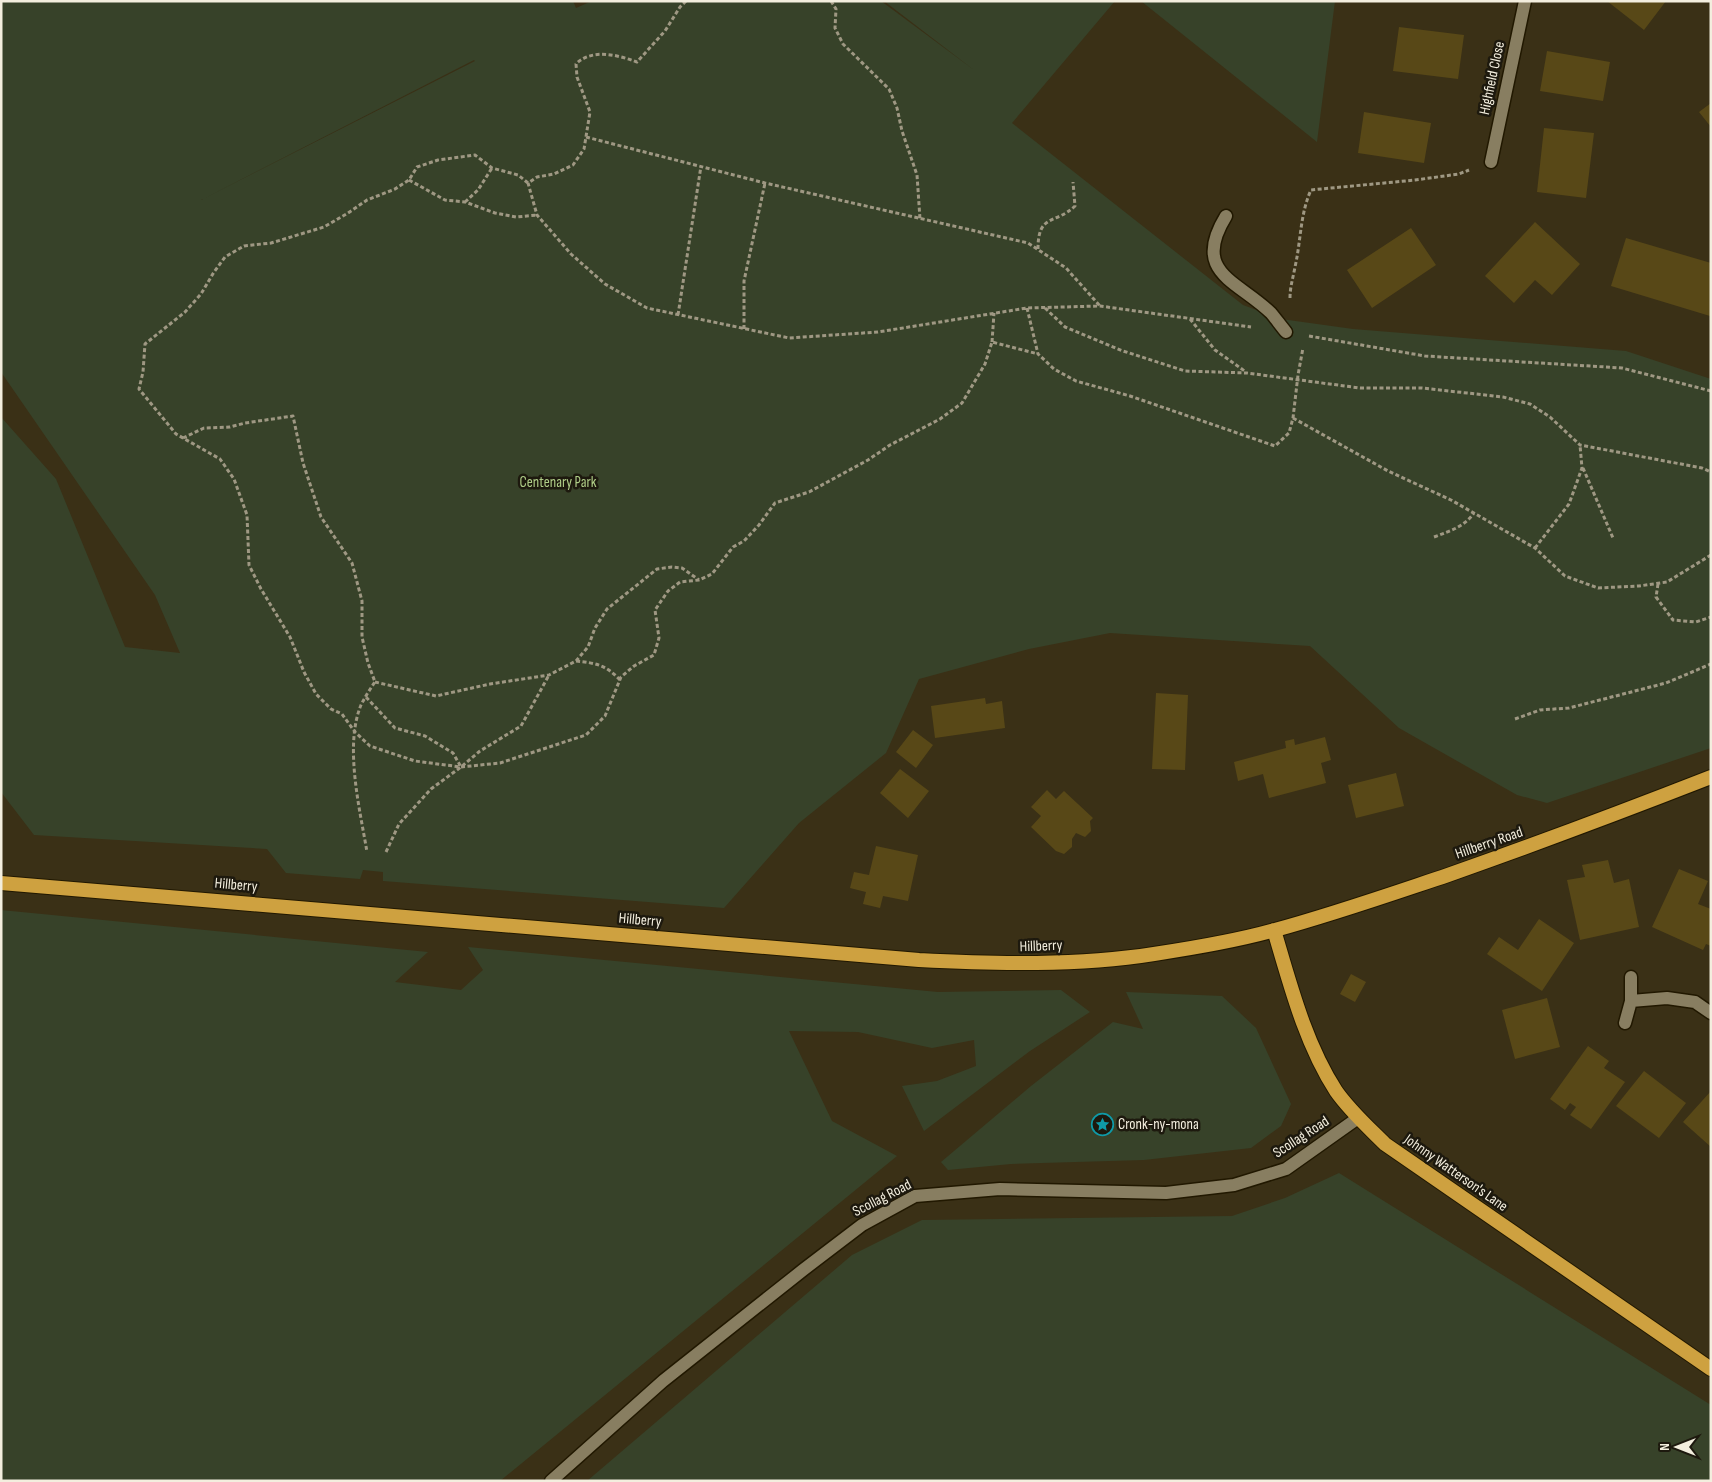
<svg xmlns="http://www.w3.org/2000/svg" width="1712" height="1482" font-family="'Sofia Sans Condensed',sans-serif">
<style>
.green{fill:#374229;fill-rule:evenodd}
.building{fill:#584817}
.lines{fill:none;stroke-linecap:round;stroke-linejoin:round}
.service-casing{stroke:#211800;stroke-width:15}
.minor-casing{stroke:#211800;stroke-width:15}
.trunk-casing{stroke:#211800;stroke-width:16}
.path{stroke:#9f9883;stroke-width:3;stroke-dasharray:4 2.5;stroke-linecap:butt}
.service{stroke:#887e61;stroke-width:12}
.minor{stroke:#887e61;stroke-width:12}
.trunk{stroke:#cea140;stroke-width:14}
.labels{text-anchor:middle;dominant-baseline:central;stroke-width:5;stroke-linejoin:round;paint-order:stroke}
.street-label{font-size:15px;fill:#f3eede;stroke:#1d190e}
.park-label{font-size:15px;fill:#b0ce88;stroke:#1d190e}
.poi-label{font-size:15px;fill:#f3eede;stroke:#1d190e;text-anchor:start}
</style>
<rect width="100%" height="100%" fill="#3a3016"/>
<path class="green" d="M1,1H573L576,8L592,1H881L974,70L884,1H1115L1012,123L1243,305L1281,319L1353,329L1626,351L1711,379V748L1547,803L1517,795L1399,728L1310,646L1110,633L1029,649L919,679L886,753L799,823L724,908L383,881V872L363,870L360,879L286,873L267,849L34,835L1,792V417L56,479L125,647L180,653L155,595L1,372ZM475,61L201,200L474,60Z
M1141,1H1335L1317,142Z
M1,910L428,952L395,982L461,990L483,970L468,947L938,992L1061,990L1090,1012L1030,1051L924,1131L902,1086L937,1081L976,1066L974,1040L932,1048L858,1032L789,1031L832,1121L897,1156L500,1481H1Z
M1126,992L1222,996L1256,1028L1291,1104L1281,1126L1251,1148L1144,1160L1011,1164L948,1170L941,1162L1031,1086L1113,1022L1143,1029Z
M1339,1173L1711,1405V1481H587L852,1255L922,1220L1232,1216L1285,1198Z"/>
<path class="building" d="M1607,1H1666L1644,30Z
M1399,27L1464,35L1458,79L1393,71Z
M1547,51L1610,62L1603,101L1540,91Z
M1711,103V127L1699,112Z
M1364,112L1431,123L1424,163L1358,153Z
M1544,128L1594,133L1586,198L1537,192Z
M1535,222L1580,264L1552,295L1535,280L1514,303L1485,276Z
M1411,228L1436,265L1372,308L1347,270Z
M1626,238L1711,263L1710,316L1611,286Z
M1156,693L1188,695L1185,770L1152,769Z
M985,698L986,704L1002,701L1005,728L935,738L931,706Z
M913,730L933,745L916,768L896,752Z
M1325,737L1331,760L1321,763L1326,783L1269,798L1263,774L1238,781L1234,762L1286,748L1285,741L1294,739L1295,745Z
M900,769L929,791L908,818L880,793Z
M1396,773L1404,806L1356,818L1348,785Z
M1047,790L1056,799L1064,791L1093,818L1090,821L1091,831L1085,837L1076,833L1072,839V847L1064,854L1056,851L1031,827L1041,816L1031,807Z
M876,846L918,855L908,901L883,896L880,908L863,904L866,892L850,888L854,872L869,875Z
M1608,860L1614,883L1629,879L1639,927L1580,940L1567,880L1585,877L1582,865Z
M1679,869L1708,881L1698,904L1711,909V946L1706,944L1703,950L1652,927Z
M1539,919L1574,943L1542,991L1487,954L1499,937L1518,950Z
M1351,974L1366,982L1355,1002L1340,994Z
M1547,998L1560,1047L1515,1059L1502,1010Z
M1588,1046L1609,1061L1604,1068L1625,1082L1591,1129L1570,1115L1576,1107L1570,1103L1565,1110L1550,1099Z
M1644,1071L1686,1103L1659,1138L1616,1106Z
M1711,1091V1147L1683,1122Z"/>
<g class="lines">
<defs>
<path id="service" d="M1226,216C1191,273 1237,280 1271,313C1276,319 1281,326 1286,332"/>
<path id="minor" d="M1491,162L1525,1
M1631,977V1001
M1625,1023L1631,1001L1667,998L1695,1002L1711,1013
M551,1481L663,1381L803,1270L862,1225L915,1196L1000,1189L1166,1193L1234,1185L1286,1169L1358,1118"/>
<path id="trunk" d="M1,883L919,960C997,964 1077,966 1154,954C1194,948 1236,941 1275,930C1334,914 1391,894 1448,875C1536,844 1624,811 1711,777
M1274,930C1290,984 1305,1043 1336,1091C1350,1111 1368,1127 1385,1144L1711,1369"/>
</defs>
<use href="#service" class="service-casing"/>
<use href="#minor" class="minor-casing"/>
<use href="#trunk" class="trunk-casing"/>
<path class="path" d="M686,1L680,7L665,31L637,62C618,55 592,48 576,64L577,77L590,112L584,149L573,165L554,174L537,177L528,183L537,215L571,254L605,284L647,308L789,338L878,332L1027,308L1100,306L1251,327
M831,1L836,9L835,28L843,44L889,89L897,108L902,131L917,175L920,219
M586,137L765,183L1028,243L1066,268L1100,306
M409,180L445,200L465,202L495,213L516,217L537,215
M528,183L518,175L492,168L475,155L438,160L417,167L409,180L395,189L367,200L348,213L324,227L271,243L244,246L225,257L214,272L201,294L185,312L145,344L143,372L139,389L176,434L220,459L234,479L247,515L249,565L261,589L290,637L304,672L316,694L331,709L342,714L355,732L370,746L415,761L461,767L500,763L586,735L605,716L621,677L634,666L654,655L659,638L655,610L668,591L680,582L699,580L712,574L733,547L744,541L759,525L775,503L809,492L868,460L890,445L940,419L962,403L985,364L992,342L1038,354
M465,202L478,190L492,168
M1038,249C1038,213 1055,225 1075,206L1073,182
M1290,298C1290,287 1293,278 1295,267C1301,241 1300,214 1311,190L1415,180L1459,174L1469,170
M1027,308L1038,354L1054,369L1076,381L1130,396L1275,446L1289,433L1293,418L1298,375L1303,348
M1045,308L1065,327L1123,351L1185,371L1247,373L1360,388H1422L1503,397L1530,404L1550,417L1580,445L1702,468L1711,472
M678,315L701,166
M1190,319L1215,350L1246,372
M744,329V281L765,183
M1309,336L1425,356L1622,368L1711,391
M992,342L994,313
M1293,418L1388,471L1451,500L1535,548L1565,576L1598,588L1639,586L1667,582L1711,555
M183,438L204,428L230,427L245,423L293,416L303,463L321,517L352,563L362,601V637L368,663L375,682C370,689 365,697 361,705C344,746 360,810 367,852
M1583,468L1613,538
M1434,537C1450,531 1464,527 1474,513
M1535,548L1569,504L1582,468L1580,445
M1658,584L1656,597L1673,620L1696,622L1711,617
M576,661C596,663 606,665 620,680
M375,682L436,696L490,684L549,675L576,661L588,647L595,628L607,609L657,569L672,567L682,568L699,580
M366,697L395,728L425,736L453,753L461,767
M1515,719L1540,710L1569,708L1666,683L1711,664
M386,852L399,824L431,789L461,767L480,751L521,726L549,675"/>
<use href="#service" class="service"/>
<use href="#minor" class="minor"/>
<use href="#trunk" class="trunk"/>
</g>
<defs>
<symbol id="sight-ring" viewBox="-11 -11 22 22"><circle r="9.5" fill="#1d190e" stroke="#0f9aa8" stroke-width="1.5"/><path d="M0-6L1.8-2.2L6-1.7L2.9 1.2L3.7 5.4L0 3.3L-3.7 5.4L-2.9 1.2L-6-1.7L-1.8-2.2Z" fill="#0f9aa8"/></symbol>
</defs>
<g fill-rule="evenodd">
<use href="#sight-ring" x="1090" y="1112" width="25" height="25"/>
</g>
<g class="labels">
<g class="street-label">
<text transform="translate(1492 78) rotate(-78)">Highfield Close</text>
<text transform="translate(1489 843) rotate(-19)">Hillberry Road</text>
<text transform="translate(236 885) rotate(5)">Hillberry</text>
<text transform="translate(640 920) rotate(5)">Hillberry</text>
<text transform="translate(1041 946) rotate(-2)">Hillberry</text>
<text transform="translate(1301 1137) rotate(-33)">Scollag Road</text>
<text transform="translate(1456 1173) rotate(35)">Johnny Watterson's Lane</text>
<text transform="translate(882 1198) rotate(-27)">Scollag Road</text>
</g>
<g class="park-label">
<text x="558" y="482">Centenary Park</text>
</g>
<g class="poi-label">
<text x="1118" y="1124">Cronk-ny-mona</text>
</g>
</g>
<rect width="1712" height="1482" fill="none" stroke="#f3eede" stroke-width="5"/>
<g transform="translate(1677 1447) rotate(270)" stroke="#1d190e" stroke-width="4" paint-order="stroke">
<path d="M0-4L9 19L0 12L-9 19Z" fill="#f3eede"/>
<text y="-8" font-size="14" font-weight="bold" text-anchor="middle" fill="#f3eede">N</text>
</g>
</svg>
